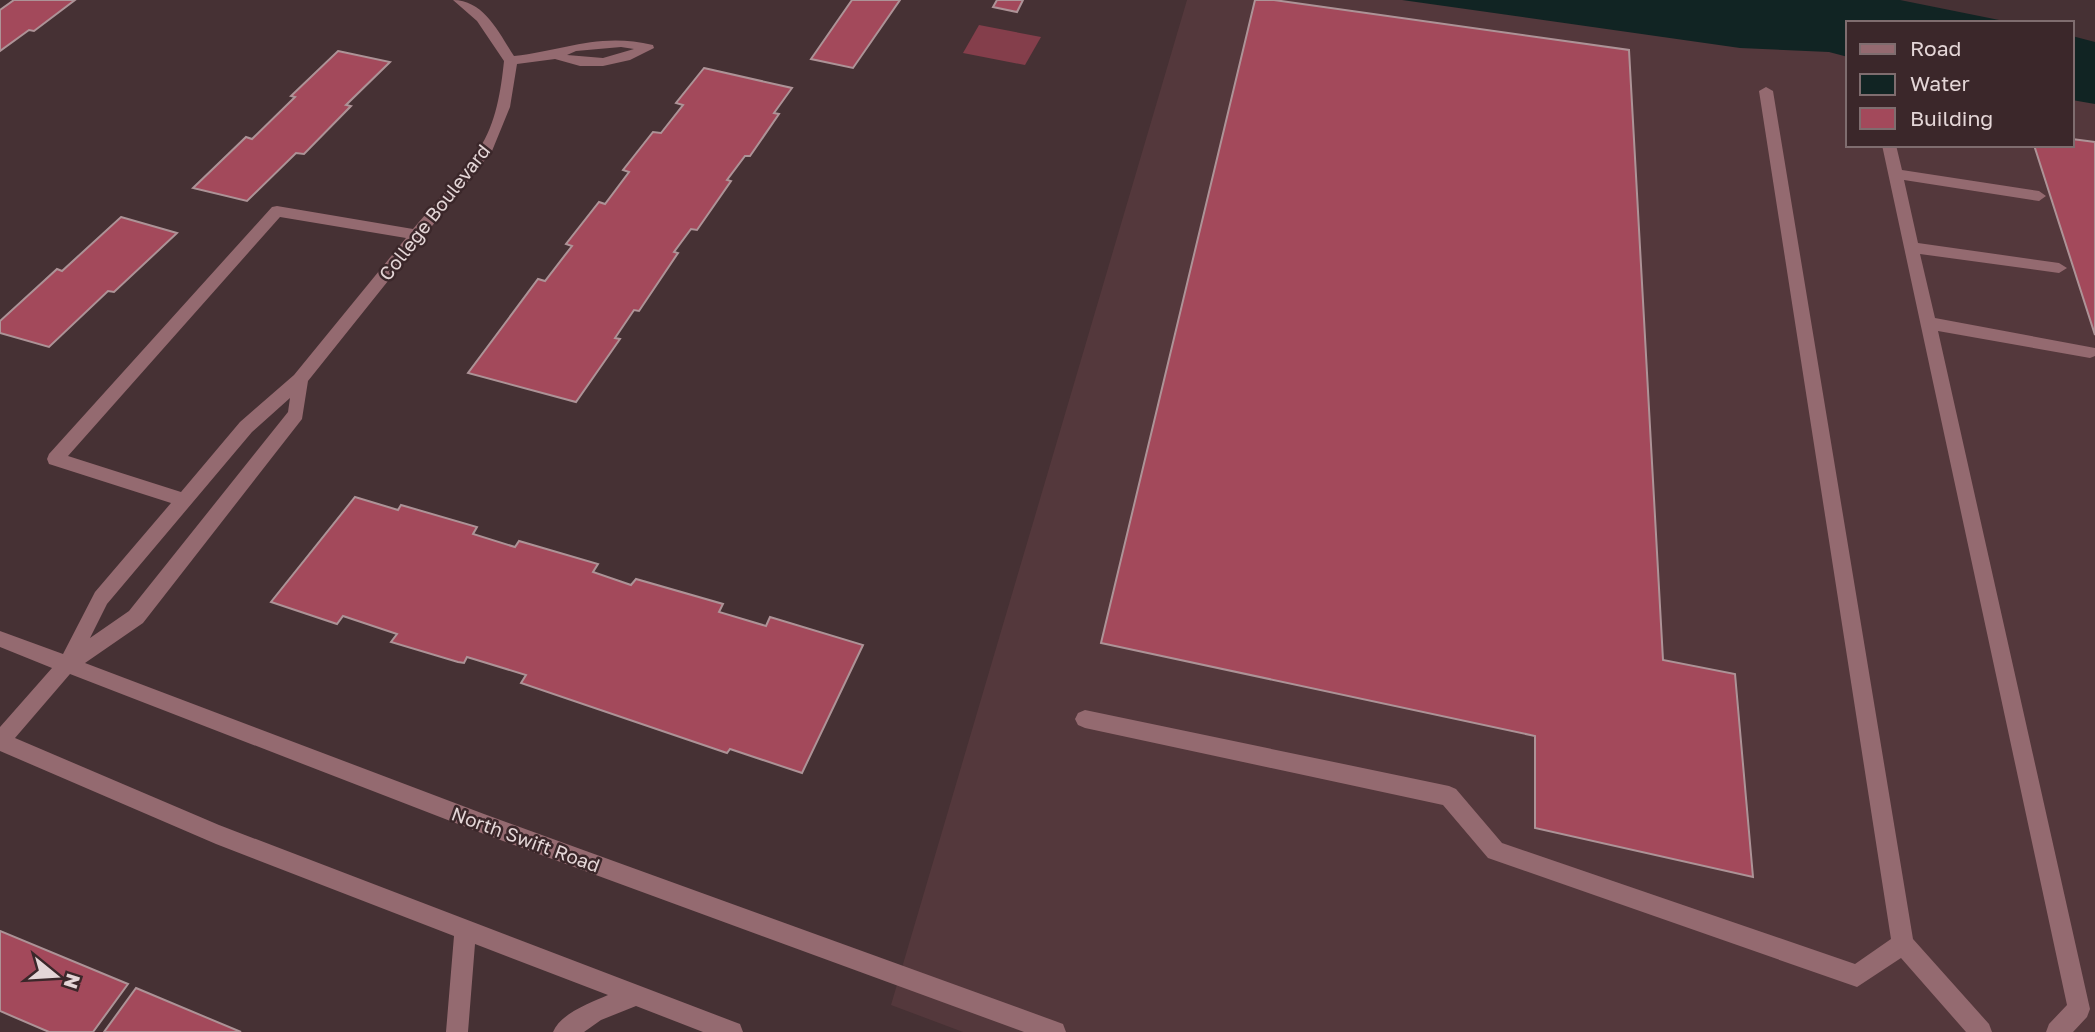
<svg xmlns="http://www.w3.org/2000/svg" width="2095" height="1032" font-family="'Golos Text',sans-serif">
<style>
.built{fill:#54383c}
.green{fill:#843e4b}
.water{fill:#112423}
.building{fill:#a3495b;stroke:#ad9397;stroke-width:2}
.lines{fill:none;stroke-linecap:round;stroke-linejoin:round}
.minor{fill:#946a70;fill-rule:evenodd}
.labels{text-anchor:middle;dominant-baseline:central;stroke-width:5;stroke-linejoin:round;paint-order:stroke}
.street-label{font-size:19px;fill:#e4d6d7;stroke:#3b272a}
</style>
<rect width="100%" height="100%" fill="#463134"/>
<path class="built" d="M1187,0H1632L1848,44V145H2072V89L2095,94V1032H963L891,1005Z"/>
<path class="green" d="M979,25L1041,37L1025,65L963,53Z"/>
<path class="water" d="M1402,0H1900L2014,23H1848V57L1829,52L1740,48Z
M2072,36L2095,42V104L2072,100Z"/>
<path class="building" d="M14,0H75L34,31L29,30L0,51V10Z
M852,0H900L853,68L811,59Z
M997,0H1023L1017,12L993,7Z
M1255,0H1274L1629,50L1663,660L1735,674L1753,877L1535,828V736L1101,643Z
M338,51L390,62L346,105L351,106L304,154L296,153L247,201L193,188L246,137L252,139L295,97L291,96Z
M704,68L792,88L774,113L779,114L750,156H745L727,180L731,181L697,230L691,229L674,252L678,253L639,311L634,310L615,338L620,339L576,402L468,373L538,279L545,281L572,246L566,244L599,202L605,204L629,172L623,170L653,132L661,133L683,105L676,103Z
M2072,139L2095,142V335L2034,145H2072Z
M121,217L177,233L114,292L108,291L49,347L0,333V321L57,269L62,271Z
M355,497L398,510L401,505L477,527L473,534L515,547L519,541L598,564L593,572L631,585L636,579L723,604L719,612L766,626L770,617L863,645L802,773L730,749L727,753L521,683L526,675L467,657L464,663L458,662L391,642L397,634L343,616L337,624L271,602Z
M0,931L128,984L93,1032H49L0,1011Z
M136,988L241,1032H104Z"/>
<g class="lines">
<path class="minor" d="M453,0C484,0 499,33 514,56C565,50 600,32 653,45L654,48L630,60L603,66H580L555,59L517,64L510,107L492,151L308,381L302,419L143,623L85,663L484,814L1055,1021L1063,1024L1066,1032H1024L484,834L70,674L15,738L219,825L732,1021L740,1024L743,1032H703L636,1006L601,1020L584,1032H553C561,1013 590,1003 608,995L475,944L468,1032H446L454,936L216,844L0,751V727L52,668L0,647V631L63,654L95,592L171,503L49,464L47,459L49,454L272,207L277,206L413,229C435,203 460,177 479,149C496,124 501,90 504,61L477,21ZM621,47L634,49L603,58L567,55L576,51ZM280,217L406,238L294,375L240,422L181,492L68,456ZM290,398L288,412L129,611L90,638L107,604L252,432Z
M1766,87L1773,91L1913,939L1989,1024L1992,1032H1966L1901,958L1857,987L1488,858L1443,805L1085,728L1078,725L1075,719L1078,713L1085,710L1449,786L1456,789L1502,843L1855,964L1891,939L1759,91Z
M1882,145H1896L1902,170L2039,191L2046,196L2039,201L1904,180L1918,243L2059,263L2067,268L2059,273L1920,254L1935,318L2095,348V356L2090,358L1938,331L2090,1009L2087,1017L2073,1032H2046L2049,1024L2067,1005Z"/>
</g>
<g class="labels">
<g class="street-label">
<text transform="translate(434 212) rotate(-52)">College Boulevard</text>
<text transform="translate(526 839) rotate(20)">North Swift Road</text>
</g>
</g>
<rect x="1846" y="21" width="228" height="126" fill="#3b272a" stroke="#7f6d6f" stroke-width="2"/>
<rect x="1860" y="44" width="35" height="10" fill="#946a70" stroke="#7f6d6f" stroke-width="2"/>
<text x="1910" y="56" font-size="21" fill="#e4d6d7">Road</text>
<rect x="1860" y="74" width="35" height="21" fill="#112423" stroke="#7f6d6f" stroke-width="2"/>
<text x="1910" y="91" font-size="21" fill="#e4d6d7">Water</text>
<rect x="1860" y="108" width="35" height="21" fill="#a3495b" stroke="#7f6d6f" stroke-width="2"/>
<text x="1910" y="126" font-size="21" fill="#e4d6d7">Building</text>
<g transform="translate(56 976) rotate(108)" stroke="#3b272a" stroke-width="5" paint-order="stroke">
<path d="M0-5L12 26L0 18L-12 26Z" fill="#e4d6d7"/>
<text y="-10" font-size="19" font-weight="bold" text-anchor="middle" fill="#e4d6d7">N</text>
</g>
</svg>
